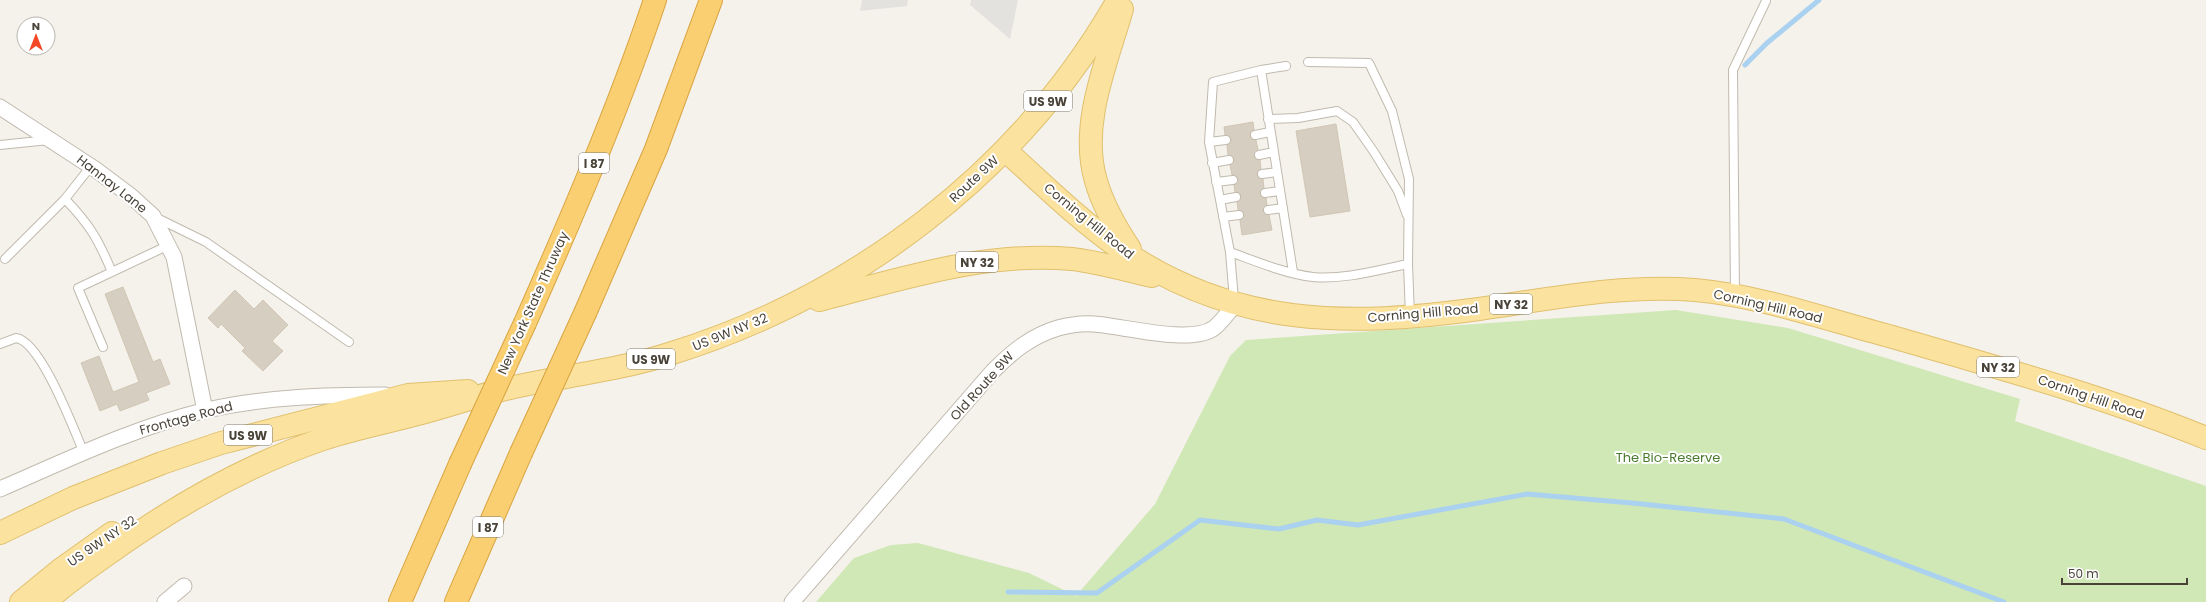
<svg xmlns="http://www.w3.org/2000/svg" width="2206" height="602" font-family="Poppins,sans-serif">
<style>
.green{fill:#d0e7b6}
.parking{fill:#e4e2df}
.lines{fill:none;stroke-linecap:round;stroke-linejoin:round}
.stream{stroke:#aad1ef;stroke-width:5}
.building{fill:#d6cec1;stroke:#d1c6b4}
.service-casing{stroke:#c0baae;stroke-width:10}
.minor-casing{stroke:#c0baae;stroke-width:17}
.primary-casing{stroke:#e0c06e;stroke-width:24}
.motorway-casing{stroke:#d9a441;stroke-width:24}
.service{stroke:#fff;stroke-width:8}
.minor{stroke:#fff;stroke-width:15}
.primary{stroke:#fbe29e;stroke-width:22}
.motorway{stroke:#f9cf72;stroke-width:22}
.motorway-bridge-casing{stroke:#d9a441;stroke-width:24;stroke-linecap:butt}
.motorway-bridge{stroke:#f9cf72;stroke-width:22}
.labels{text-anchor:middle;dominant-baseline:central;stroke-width:4;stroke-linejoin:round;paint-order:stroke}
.shield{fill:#fff;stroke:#807b74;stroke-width:1}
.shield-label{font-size:12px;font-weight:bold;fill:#494339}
.street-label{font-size:13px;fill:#494339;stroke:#fff}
.park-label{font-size:13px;fill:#497a2d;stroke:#fff}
</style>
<rect width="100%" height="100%" fill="#f5f2eb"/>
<path class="green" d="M1676,310L1788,328L2020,399L2015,421L2206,486V602H816L854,558L891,545L918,543L1029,573L1076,596L1155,504L1230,356L1246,340Z"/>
<path class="parking" d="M862,0H908L907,6L860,11Z
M971,0H1018L1010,39L970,5Z"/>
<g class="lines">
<path class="stream" d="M1745,65L1767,43L1819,0
M1008,592L1097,593L1200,520L1279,529L1317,520L1358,525L1527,494L1632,503L1784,519L2004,602"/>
</g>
<path class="building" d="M1253,122L1254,130L1251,131L1250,136L1251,139L1256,140L1258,150L1254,156L1255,159L1260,160L1261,169L1257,172V175L1263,179L1264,188L1260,191V194L1263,198H1266L1267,205L1263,208V211L1269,215L1272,230L1242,235L1240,220L1244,217V214L1238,210L1237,202L1241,196L1240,193L1235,192L1234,185L1238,183V179L1236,175H1232L1230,165L1234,162V159L1228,155L1227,145L1231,143V139L1229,135H1225L1224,127Z
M1336,124L1350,211L1310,217L1296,131Z
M123,287L153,362L160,359L170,384L146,393L149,400L120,411L117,404L100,411L81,363L99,356L113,392L139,382L105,294Z
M235,290L254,309L263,300L288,325L272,341L283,351L263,371L242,351L245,348L221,324L218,328L208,318Z"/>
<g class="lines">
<defs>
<path id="service" d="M1308,62L1369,63L1392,111L1409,179L1408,264L1410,316
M1261,70L1293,272
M1268,119L1298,118L1337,111L1353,122L1374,152L1398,191L1407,215
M1255,135L1270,132
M1209,142L1226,140
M0,145L49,140
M1259,155L1274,152
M1212,163L1229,160
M91,166L65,199C90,225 98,239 112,272
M1262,174L1277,172
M1216,182L1233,180
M1265,193L1280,191
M1220,200L1236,197
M1268,210L1283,208
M155,217L206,242L349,342
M1223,217L1239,215
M1230,252C1255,261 1286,274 1313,277C1343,280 1378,270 1408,264
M5,259L65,199
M1735,296L1733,70L1766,1
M1234,300L1230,252L1209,142L1213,82L1261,70L1286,66
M0,344L16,338C41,341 74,430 84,453
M103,347L78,288L169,245"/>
<path id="minor" d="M0,107L95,169L131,196L153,216L174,257L205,411
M0,489C67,460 135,427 207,410C265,397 325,395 385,395
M165,602L184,586
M792,602L993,371C1012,352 1031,336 1058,328C1069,325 1083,323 1094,324C1123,326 1192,345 1214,328C1222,322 1228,312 1235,305"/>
<path id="primary" d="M1122,9C1107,62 1079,125 1096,181C1103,206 1116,228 1130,249
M1005,150C1043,184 1080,221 1122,250C1234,327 1349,327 1479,309C1550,299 1623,284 1695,290C1761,296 1825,319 1889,336C1996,367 2103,396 2206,438
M819,300C902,279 985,251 1072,259C1099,262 1125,270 1152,276
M0,533L73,498L162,463L221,443L408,395L468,391
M21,602L60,570L112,533
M45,602C64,585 85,570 105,556C173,507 244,466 323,439C356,428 389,422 422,413C452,405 483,394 514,387C565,376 619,370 669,354C855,297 1021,170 1118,0"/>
<path id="motorway" d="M586,311L656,149L711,0
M525,323C572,217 618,110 655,0
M400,602L460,464
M456,602L521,453"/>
</defs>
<use href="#service" class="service-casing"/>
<use href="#minor" class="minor-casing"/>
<use href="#primary" class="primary-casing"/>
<use href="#motorway" class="motorway-casing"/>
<use href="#service" class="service"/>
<use href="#minor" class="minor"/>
<use href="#primary" class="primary"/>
<use href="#motorway" class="motorway"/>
<defs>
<path id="motorway-bridge" d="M521,453L586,311
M460,464L525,323"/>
</defs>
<use href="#motorway-bridge" class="motorway-bridge-casing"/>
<use href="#motorway-bridge" class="motorway-bridge"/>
</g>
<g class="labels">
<g class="shield">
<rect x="1024" y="91" width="48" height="20" rx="3"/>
<rect x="579" y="153" width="30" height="20" rx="3"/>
<rect x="956" y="252" width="42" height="20" rx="3"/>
<rect x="1490" y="294" width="42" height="20" rx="3"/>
<rect x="627" y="349" width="48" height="20" rx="3"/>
<rect x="1977" y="357" width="42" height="20" rx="3"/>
<rect x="224" y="425" width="48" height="20" rx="3"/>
<rect x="473" y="517" width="30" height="20" rx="3"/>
</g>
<g class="shield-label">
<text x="1048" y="101">US 9W</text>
<text x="594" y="163">I 87</text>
<text x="977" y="262">NY 32</text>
<text x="1511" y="304">NY 32</text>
<text x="651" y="359">US 9W</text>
<text x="1998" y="367">NY 32</text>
<text x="248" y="435">US 9W</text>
<text x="488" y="527">I 87</text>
</g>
<g class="street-label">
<text transform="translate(974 179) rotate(-43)">Route 9W</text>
<text transform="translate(112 184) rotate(38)">Hannay Lane</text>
<text transform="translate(1089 221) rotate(39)">Corning Hill Road</text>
<text transform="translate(533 303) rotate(-66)">New York State Thruway</text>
<text transform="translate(1768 306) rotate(13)">Corning Hill Road</text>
<text transform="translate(1423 313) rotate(-5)">Corning Hill Road</text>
<text transform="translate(730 332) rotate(-22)">US 9W NY 32</text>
<text transform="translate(982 386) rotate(-48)">Old Route 9W</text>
<text transform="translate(2091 397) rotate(19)">Corning Hill Road</text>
<text transform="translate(186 418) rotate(-15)">Frontage Road</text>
<text transform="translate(102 541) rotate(-34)">US 9W NY 32</text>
</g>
<g class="park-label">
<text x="1668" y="457">The Bio-Reserve</text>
</g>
</g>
<g transform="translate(36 36)"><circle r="19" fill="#ffffff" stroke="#b6b4b0"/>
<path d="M0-3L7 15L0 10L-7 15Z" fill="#f34725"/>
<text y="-6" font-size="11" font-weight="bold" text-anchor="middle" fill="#494339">N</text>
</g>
<path d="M2062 578v6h125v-6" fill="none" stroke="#494339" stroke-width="2"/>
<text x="2068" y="578" font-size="12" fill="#494339" stroke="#ffffff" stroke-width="3" paint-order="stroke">50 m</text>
</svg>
